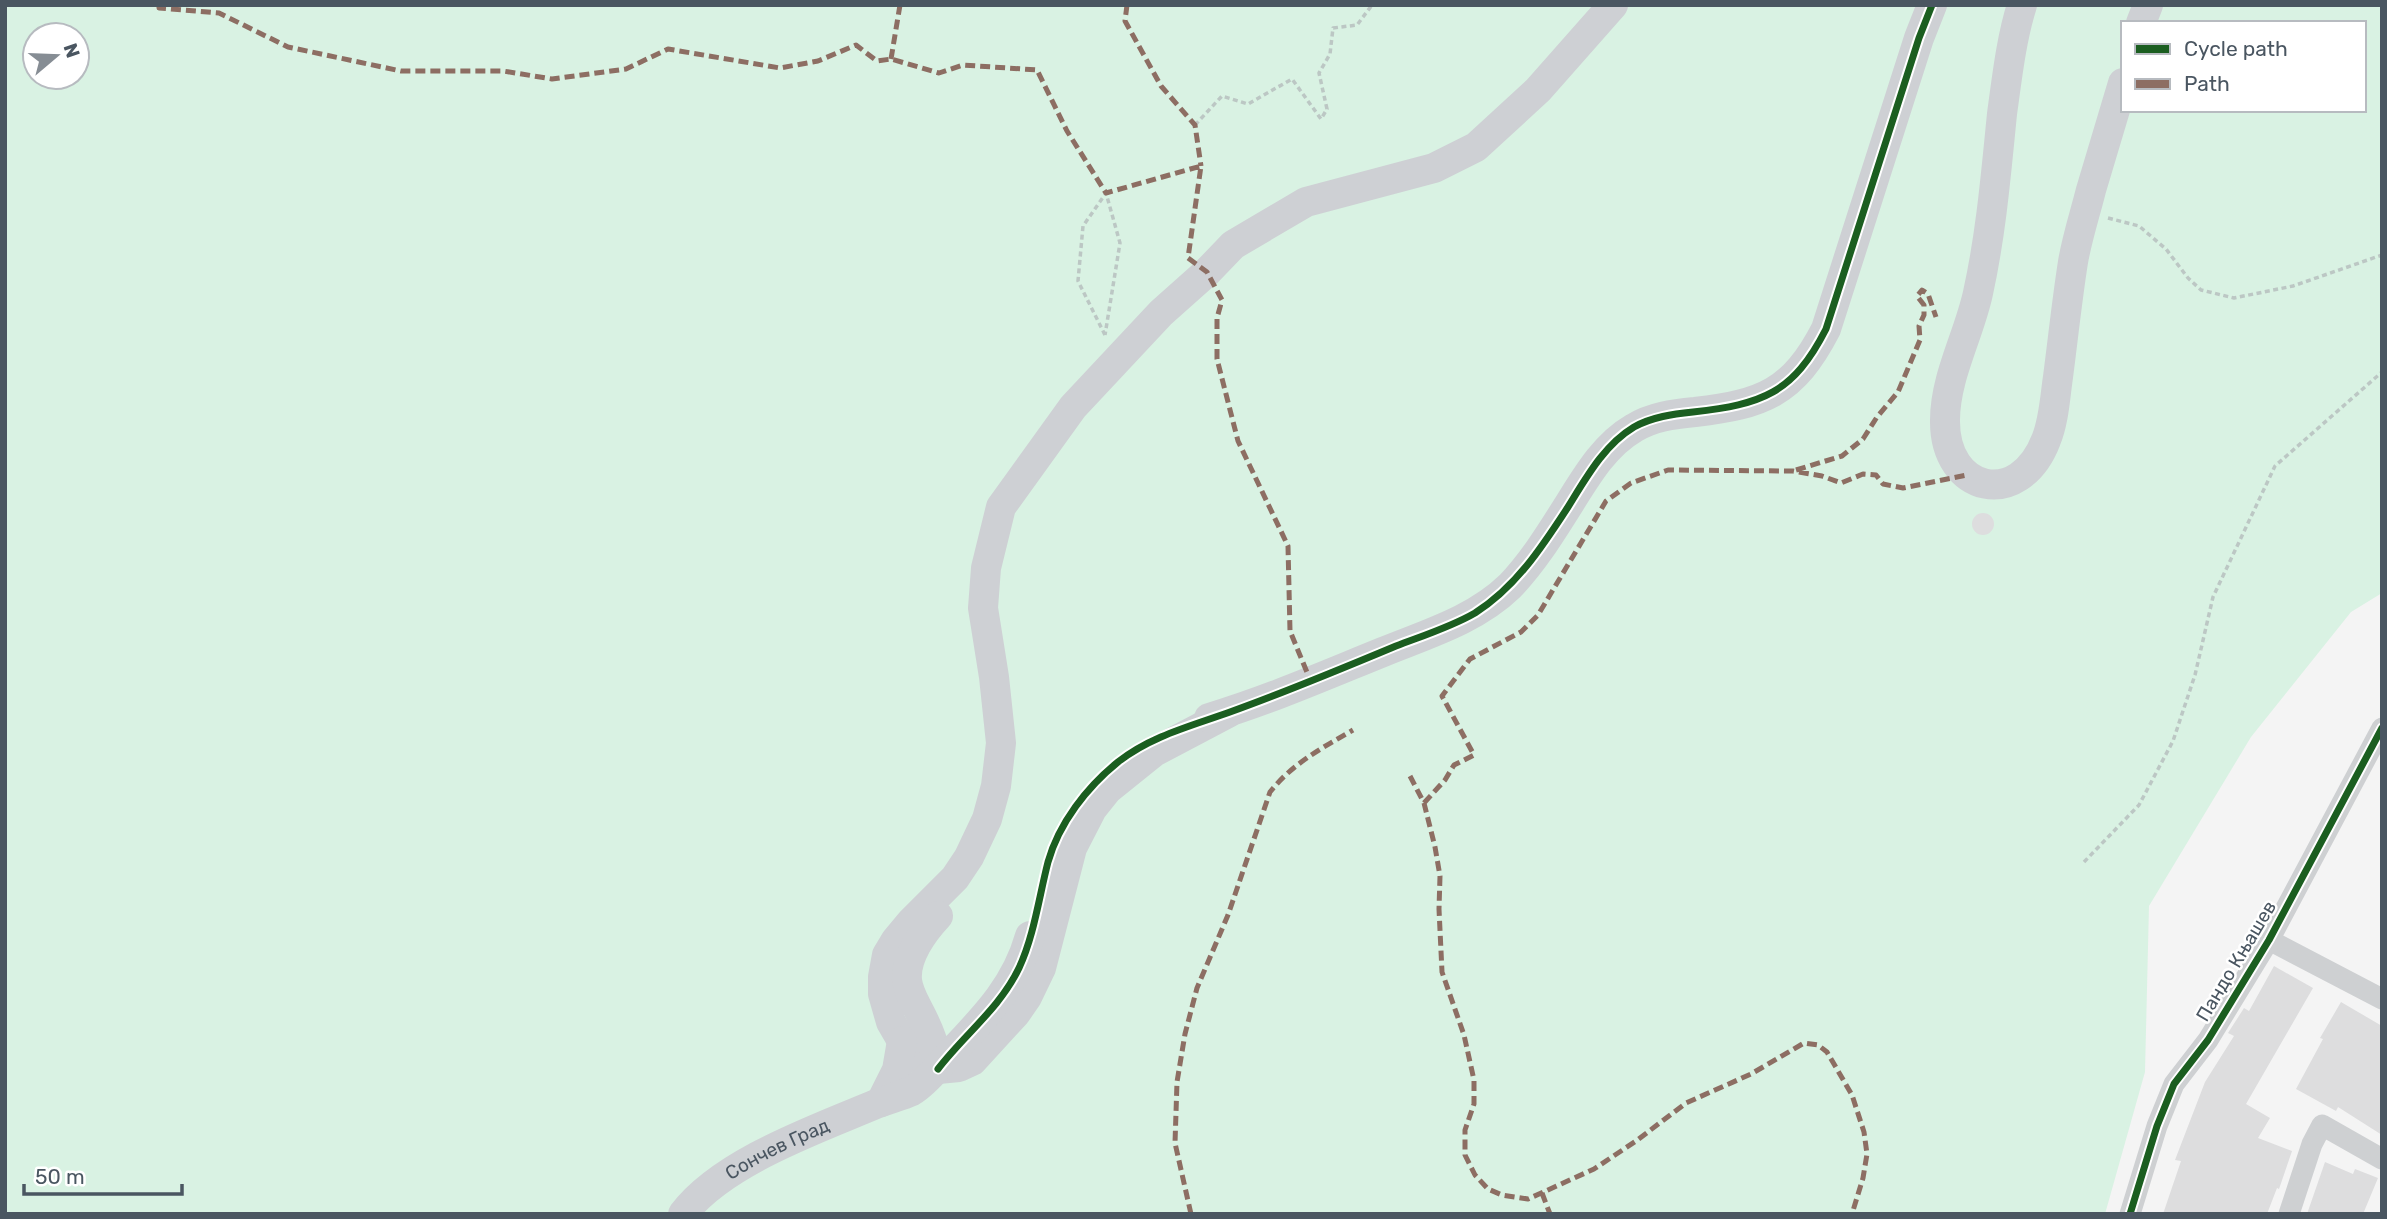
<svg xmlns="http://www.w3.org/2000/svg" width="2387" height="1219" font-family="Rubik,sans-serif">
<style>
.green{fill:#d9f2e3;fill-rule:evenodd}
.building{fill:#ddddde}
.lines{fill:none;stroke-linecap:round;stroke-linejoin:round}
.path{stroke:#bcc7c4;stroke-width:3.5;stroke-dasharray:5 3.5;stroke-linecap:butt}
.street{stroke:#ced0d2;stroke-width:21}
.secondary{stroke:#ced0d4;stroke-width:30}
.quiet{stroke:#8d6e63;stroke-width:5;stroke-dasharray:10 5;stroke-linecap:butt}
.cycleway-casing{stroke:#fff;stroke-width:11}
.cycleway{stroke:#1b5e20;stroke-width:7}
.labels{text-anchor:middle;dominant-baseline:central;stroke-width:5;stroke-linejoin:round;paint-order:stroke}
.street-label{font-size:19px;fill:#4a5661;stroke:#fff}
</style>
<rect width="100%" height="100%" fill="#f4f4f4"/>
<path class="green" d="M5,5H2382V593L2351,612L2251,737L2149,906L2145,1072L2105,1214H5ZM2123,23H2364V110H2123ZM35,35H77V77H35Z"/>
<path class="building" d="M1972 524a11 11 0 1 1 22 0a11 11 0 1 1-22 0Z
M2274,966L2313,988L2246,1104L2270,1118L2258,1138L2292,1151L2279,1189L2277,1188L2267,1214H2163L2181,1161L2175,1160L2205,1082L2234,1036L2228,1033L2244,1008L2249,1011Z
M2341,1002L2382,1026V1135L2338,1107L2336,1111L2296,1089L2323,1039L2320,1038Z
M2325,1162L2353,1174L2355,1169L2378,1178L2363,1214H2307Z"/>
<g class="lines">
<path class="path" d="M1195,125L1222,96L1248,104L1292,79L1321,119L1327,109L1319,73L1330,54L1333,28L1357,25L1372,5
M2108,218L2139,226L2166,249L2188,278L2201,290L2234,298L2293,286L2382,255
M1105,335L1078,281L1083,226L1106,193L1120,243L1105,335
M2084,862L2139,805L2173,741L2195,675L2213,597L2275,466L2382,372"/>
<path class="street" d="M2269,940L2382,999
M2130,1214L2157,1126L2174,1084L2208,1040L2269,940L2382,728
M2289,1214L2312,1144L2322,1125L2382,1159"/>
<g class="secondary">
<path d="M2022,5C2011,40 2007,78 2002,114C1996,174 1991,234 1978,293C1969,335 1945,377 1945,420C1944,493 2019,510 2046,440C2054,421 2055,397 2058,377C2063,339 2067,300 2073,262C2077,238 2085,214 2091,190C2102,154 2112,119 2123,83"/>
<path d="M2141,23L2148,5"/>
<path d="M1228,713L1154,752L1108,789L1092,809L1072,848L1041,968L1027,997L1016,1013L972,1061L959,1067L938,1069L922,1062L902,1041L891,1022L883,994V977L887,955L896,940L911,922L955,878L969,857L987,819L996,786L1001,743L994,677L983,608L986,568L1001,507L1073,407L1161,313L1207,272L1233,245L1306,202L1434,168L1476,147L1538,90L1613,5"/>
<path d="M1209,718C1269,700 1326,675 1383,652C1427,634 1475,620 1510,586C1532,563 1549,536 1566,509C1585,479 1603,446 1634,428C1652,417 1673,414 1695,412C1763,404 1793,393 1826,329L1919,38L1932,5"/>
<path d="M938,916C923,932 905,957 907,980C908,991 914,1001 919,1011C929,1030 936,1047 938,1069"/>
<path d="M881,1102L897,1070L902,1041"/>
<path id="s1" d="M683,1214C722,1162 817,1129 876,1104C888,1099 901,1096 912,1091C927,1082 938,1066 950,1054C985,1017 1016,986 1030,936"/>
</g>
<path class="quiet" d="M159,5V8L219,13L288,47L401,71H503L552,79L626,69L668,49L780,68L818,61L856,45L877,61L891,59L939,73L963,65L1037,70L1067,131L1106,193L1201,166L1188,258L1207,272L1222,300L1217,318V359L1238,441L1288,546L1290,631L1311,682
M1127,5L1125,21L1161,86L1195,125L1201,166
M891,59L900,5
M1796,470L1842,456L1863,439L1877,417L1898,392L1920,340L1919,326L1924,315V305L1917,296L1922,290L1928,294L1936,317
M1410,776L1424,803L1435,847L1440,876L1439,909L1442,972L1464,1035L1474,1080V1104L1465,1130V1155L1475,1175L1488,1189L1502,1195L1528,1199L1594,1169L1636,1141L1686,1103L1751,1074L1804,1043L1818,1045L1827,1052L1852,1095L1864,1132L1867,1154L1863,1178L1852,1214
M1424,803L1445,780L1454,765L1474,755L1442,696L1470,659L1521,632L1538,615L1606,501L1631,483L1668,470L1793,471L1822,476L1841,483L1863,474L1876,475L1883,484L1903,488L1967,475
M1542,1193L1550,1214
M1191,1214L1175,1143L1177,1082L1185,1034L1197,988L1228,915L1270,792C1293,763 1322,748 1353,730"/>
<defs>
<path id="cycleway" d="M938,1069C964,1035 1000,1008 1019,968C1034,936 1039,897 1048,862C1059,823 1087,787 1118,762C1151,736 1191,726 1230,712C1286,692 1341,669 1396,646C1422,636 1451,627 1475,613C1516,587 1542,547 1568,507C1586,478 1604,445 1634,427C1652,417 1673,414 1693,412C1762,404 1793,394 1826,329L1919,38L1932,5
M2130,1214L2157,1126L2174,1084L2208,1040L2269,940L2382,728"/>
</defs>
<use href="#cycleway" class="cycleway-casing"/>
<use href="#cycleway" class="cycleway"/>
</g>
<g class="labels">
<g class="street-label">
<text transform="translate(2236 961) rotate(-59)">Пандо Књашев</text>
<text stroke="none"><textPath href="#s1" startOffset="116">Сончев Град</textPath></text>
</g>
</g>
<rect width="2387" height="1219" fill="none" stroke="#4a5661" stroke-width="14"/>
<rect x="2121" y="21" width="245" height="91" fill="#ffffff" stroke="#b7bbc0" stroke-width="2"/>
<rect x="2135" y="44" width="35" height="10" fill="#1b5e20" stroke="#b7bbc0" stroke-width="2"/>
<text x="2184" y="56" font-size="21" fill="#4a5661">Cycle path</text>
<rect x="2135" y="79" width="35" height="10" fill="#8d6e63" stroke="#b7bbc0" stroke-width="2"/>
<text x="2184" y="91" font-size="21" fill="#4a5661">Path</text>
<g transform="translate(56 56) rotate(71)"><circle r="33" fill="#ffffff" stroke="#b7bbc0" stroke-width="2"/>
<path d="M0-5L12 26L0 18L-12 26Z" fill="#868d94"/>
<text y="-10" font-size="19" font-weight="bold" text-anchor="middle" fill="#4a5661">N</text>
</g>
<path d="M24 1184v10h158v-10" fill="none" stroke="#4a5661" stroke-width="3.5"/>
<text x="35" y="1184" font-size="21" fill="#4a5661" stroke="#ffffff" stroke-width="5" paint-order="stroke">50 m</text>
</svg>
